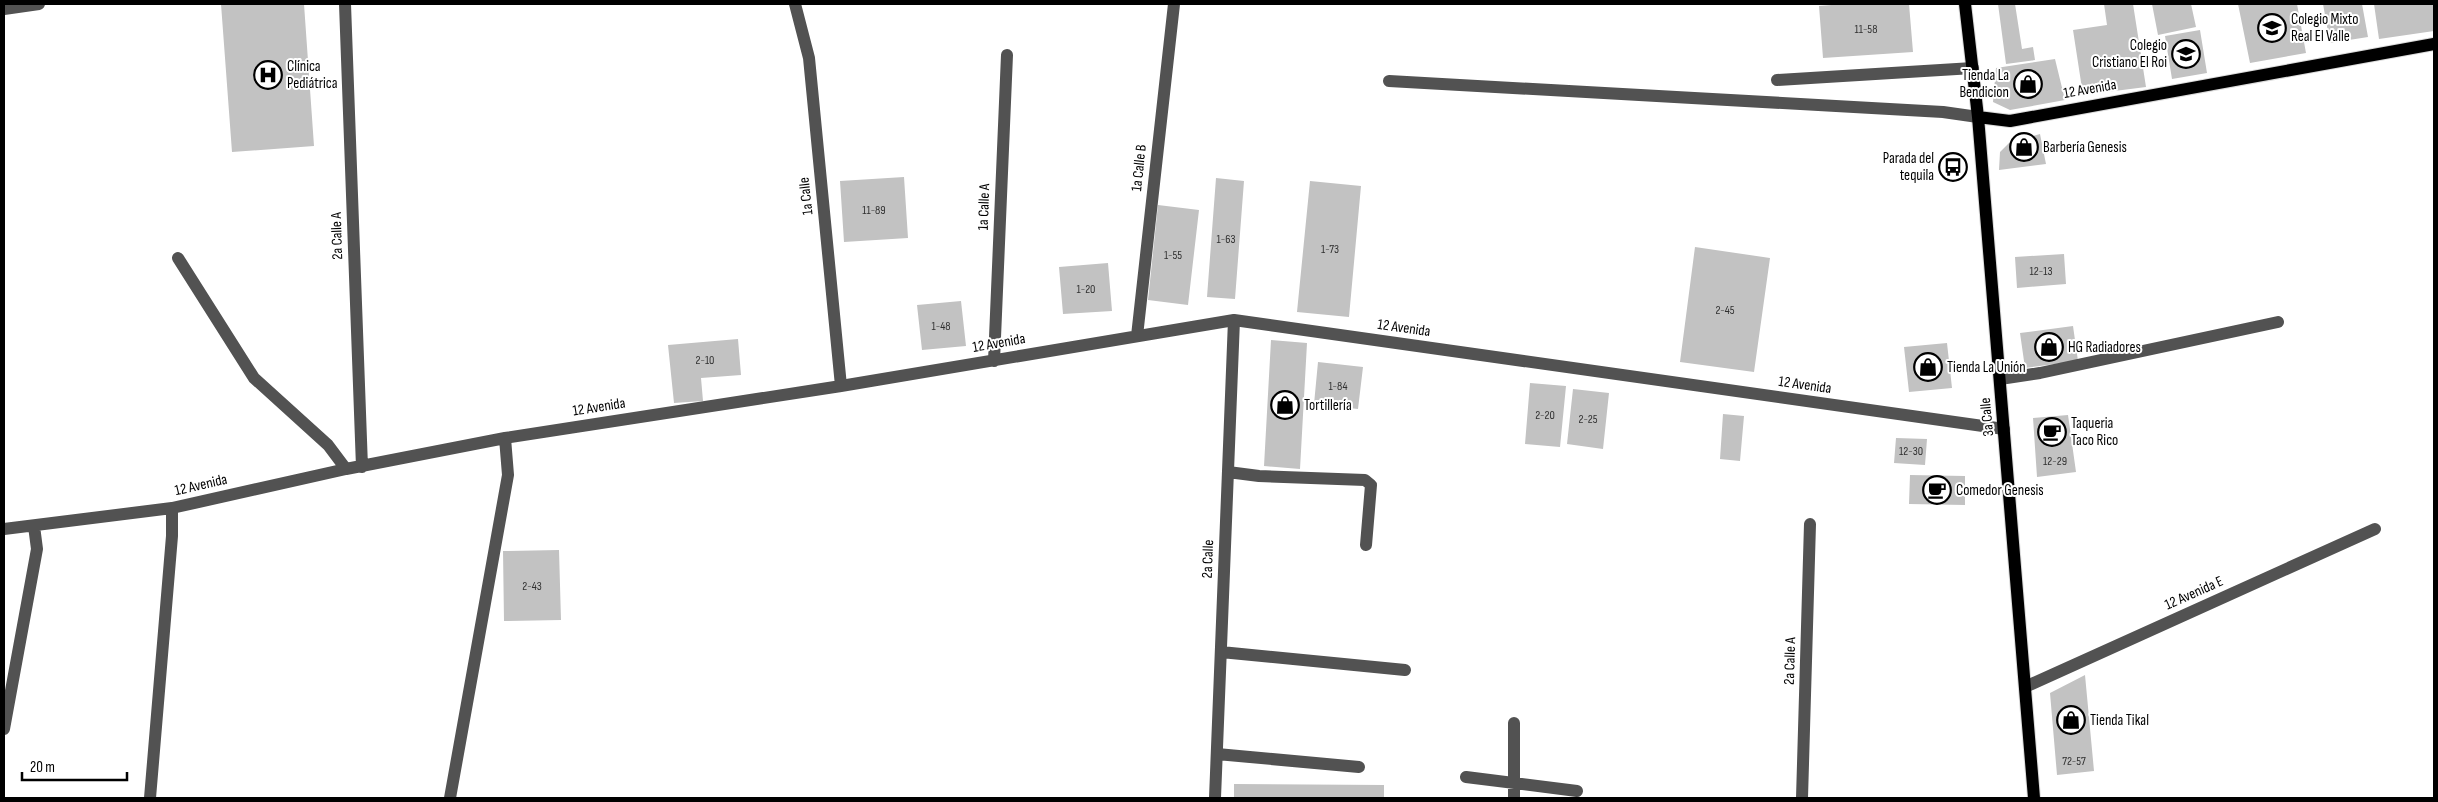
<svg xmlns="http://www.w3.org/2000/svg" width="2438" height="802" font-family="'Sofia Sans Condensed',sans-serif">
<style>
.building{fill:#c2c2c2}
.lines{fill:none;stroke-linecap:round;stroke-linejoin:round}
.major-casing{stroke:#dbdbdb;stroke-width:14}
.minor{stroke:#525252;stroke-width:12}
.major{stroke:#000;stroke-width:12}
.labels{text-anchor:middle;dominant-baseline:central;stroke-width:4;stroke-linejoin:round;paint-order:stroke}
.number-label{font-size:12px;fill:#303030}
.poi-label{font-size:15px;fill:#000;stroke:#fff;text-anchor:start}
.street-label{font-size:15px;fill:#000;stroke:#fff}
</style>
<rect width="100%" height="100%" fill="#fff"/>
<path class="building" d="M221,4H304L314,146L232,152Z
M1844,4H1909L1913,52L1823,58L1819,6Z
M1998,4H2015L2022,49L2033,47L2035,60L2006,64Z
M2104,4H2133L2146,87L2083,95L2073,30L2107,25Z
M2152,4H2191L2196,27L2158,35Z
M2238,4H2297L2306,53L2250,63Z
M2323,4H2362L2368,37L2330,43Z
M2374,4H2434V31L2379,39Z
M2200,30L2207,73L2172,79L2165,36Z
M2055,59L2065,100L2010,110L1993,102L1996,68Z
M2040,134L2046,164L1999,170L2000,152L2010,142Z
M904,177L908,238L844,242L840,181Z
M1216,178L1244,181L1235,299L1207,297Z
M1310,181L1361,186L1349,317L1297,312Z
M1158,205L1199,210L1188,305L1148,300Z
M1695,247L1770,258L1754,372L1680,362Z
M2064,254L2066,284L2017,288L2015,257Z
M1108,263L1112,311L1063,314L1059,267Z
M961,301L966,346L922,350L917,305Z
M2073,326L2078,361L2025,368L2020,333Z
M738,339L741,375L701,378L703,401L674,403L668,345Z
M1271,340L1307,343L1300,469L1264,466Z
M1947,343L1952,388L1909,392L1904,347Z
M1318,362L1363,367L1358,409L1314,404Z
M1530,383L1566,386L1560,447L1525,444Z
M1573,389L1609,393L1603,449L1567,444Z
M1723,414L1744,416L1740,461L1720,459Z
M2068,415L2076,472L2037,477L2033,418Z
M1896,438L1927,439L1925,465L1894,463Z
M1910,475L1965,476V505L1909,504Z
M559,550L561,620L504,621L503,551Z
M2085,675L2094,771L2057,775L2050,693Z
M1234,784L1384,785V798H1234Z"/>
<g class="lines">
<defs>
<path id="major" d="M1965,4L1978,117L2034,798
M1978,117L2010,121L2434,44"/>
</defs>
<use href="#major" class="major-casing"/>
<path class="minor" d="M345,4L362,467
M795,4L809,58L841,386
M4,9L39,4
M1777,80L1973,68
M1389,81L1943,112L1978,117
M178,258L254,378L328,445L346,469
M1137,336L1174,4
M994,361L1007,55
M2000,379L2040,373L2278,322
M1228,472L1259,476L1365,480L1371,485L1366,545
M4,529L172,508L346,469L505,438L841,386L1234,320L2004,429
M1221,652L1405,670
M2025,687L2375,529
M1514,723V798
M4,729L37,549L34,526
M1217,754L1359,767
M1466,777L1577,791
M150,798L172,536V508
M450,798L508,475L505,438
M1215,798L1234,320
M1802,798L1810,524"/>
<use href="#major" class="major"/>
</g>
<defs>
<symbol id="school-ring" viewBox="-11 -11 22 22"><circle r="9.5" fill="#fff" stroke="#000" stroke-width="1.5"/><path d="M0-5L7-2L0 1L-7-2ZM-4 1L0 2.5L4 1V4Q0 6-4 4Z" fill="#000"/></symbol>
<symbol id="hospital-ring" viewBox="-11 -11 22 22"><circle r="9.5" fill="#fff" stroke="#000" stroke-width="1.5"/><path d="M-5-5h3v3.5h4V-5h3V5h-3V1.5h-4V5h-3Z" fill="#000"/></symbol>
<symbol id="shop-ring" viewBox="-11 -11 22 22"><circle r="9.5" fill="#fff" stroke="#000" stroke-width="1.5"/><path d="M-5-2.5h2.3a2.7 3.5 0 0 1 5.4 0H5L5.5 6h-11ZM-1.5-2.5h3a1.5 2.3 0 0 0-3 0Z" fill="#000"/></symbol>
<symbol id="bus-ring" viewBox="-11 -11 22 22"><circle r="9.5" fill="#fff" stroke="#000" stroke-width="1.5"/><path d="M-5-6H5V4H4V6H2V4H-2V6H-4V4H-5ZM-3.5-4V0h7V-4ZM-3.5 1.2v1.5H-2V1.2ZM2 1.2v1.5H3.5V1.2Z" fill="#000"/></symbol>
<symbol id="cafe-ring" viewBox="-11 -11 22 22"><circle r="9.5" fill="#fff" stroke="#000" stroke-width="1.5"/><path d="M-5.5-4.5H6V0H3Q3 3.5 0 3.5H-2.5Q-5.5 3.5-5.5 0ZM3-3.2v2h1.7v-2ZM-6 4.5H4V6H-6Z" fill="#000"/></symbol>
</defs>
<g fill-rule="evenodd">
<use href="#school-ring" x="2256" y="12" width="32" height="32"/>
<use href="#school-ring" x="2170" y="38" width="32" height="32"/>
<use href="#hospital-ring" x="252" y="59" width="32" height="32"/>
<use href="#shop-ring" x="2012" y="68" width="32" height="32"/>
<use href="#shop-ring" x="2008" y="131" width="32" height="32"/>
<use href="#bus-ring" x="1937" y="151" width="32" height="32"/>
<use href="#shop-ring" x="2033" y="331" width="32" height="32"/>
<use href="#shop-ring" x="1912" y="351" width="32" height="32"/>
<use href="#shop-ring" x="1269" y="389" width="32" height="32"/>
<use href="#cafe-ring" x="2036" y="416" width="32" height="32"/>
<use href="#cafe-ring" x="1921" y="474" width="32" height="32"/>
<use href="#shop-ring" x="2055" y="704" width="32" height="32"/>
</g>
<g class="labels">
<g class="number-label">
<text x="1866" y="29">11-58</text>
<text x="874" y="210">11-89</text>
<text x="1226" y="239">1-63</text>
<text x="1330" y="249">1-73</text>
<text x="1173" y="255">1-55</text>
<text x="2041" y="271">12-13</text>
<text x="1086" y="289">1-20</text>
<text x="1725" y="310">2-45</text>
<text x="941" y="326">1-48</text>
<text x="705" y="360">2-10</text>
<text x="1338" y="386">1-84</text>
<text x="1545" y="415">2-20</text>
<text x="1588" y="419">2-25</text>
<text x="1911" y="451">12-30</text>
<text x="2055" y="461">12-29</text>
<text x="532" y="586">2-43</text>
<text x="2074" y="761">72-57</text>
</g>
<g class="poi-label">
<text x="2291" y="19">Colegio Mixto<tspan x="2291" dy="17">Real El Valle</tspan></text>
<text x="2167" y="45" text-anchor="end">Colegio<tspan x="2167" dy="17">Cristiano El Roi</tspan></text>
<text x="287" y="66">Clínica<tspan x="287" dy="17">Pediátrica</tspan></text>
<text x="2009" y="75" text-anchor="end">Tienda La<tspan x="2009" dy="17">Bendicion</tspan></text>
<text x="2043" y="147">Barbería Genesis</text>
<text x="1934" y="158" text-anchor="end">Parada del<tspan x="1934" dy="17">tequila</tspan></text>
<text x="2068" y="347">HG Radiadores</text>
<text x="1947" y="367">Tienda La Unión</text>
<text x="1304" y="405">Tortillería</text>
<text x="2071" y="423">Taqueria<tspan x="2071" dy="17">Taco Rico</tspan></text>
<text x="1956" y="490">Comedor Genesis</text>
<text x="2090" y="720">Tienda Tikal</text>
</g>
<g class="street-label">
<text transform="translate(2090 89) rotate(-10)">12 Avenida</text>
<text transform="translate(1139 168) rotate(-84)">1a Calle B</text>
<text transform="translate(806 196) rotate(-96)">1a Calle</text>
<text transform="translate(984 207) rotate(-88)">1a Calle A</text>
<text transform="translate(337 236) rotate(-92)">2a Calle A</text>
<text transform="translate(1404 328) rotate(8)">12 Avenida</text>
<text transform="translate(999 343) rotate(-10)">12 Avenida</text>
<text transform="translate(1805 385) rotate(8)">12 Avenida</text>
<text transform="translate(599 407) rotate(-9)">12 Avenida</text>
<text transform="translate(1987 417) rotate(-95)">3a Calle</text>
<text transform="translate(201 485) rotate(-13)">12 Avenida</text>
<text transform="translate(1208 559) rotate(-88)">2a Calle</text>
<text transform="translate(2194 593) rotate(-24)">12 Avenida E</text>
<text transform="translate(1790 661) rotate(-88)">2a Calle A</text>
</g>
</g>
<rect width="2438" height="802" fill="none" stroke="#000000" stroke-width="10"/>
<path d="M22 772v8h105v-8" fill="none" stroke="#000000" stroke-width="2.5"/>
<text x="30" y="772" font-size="15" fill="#000000" stroke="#ffffff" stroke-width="4" paint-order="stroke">20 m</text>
</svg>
